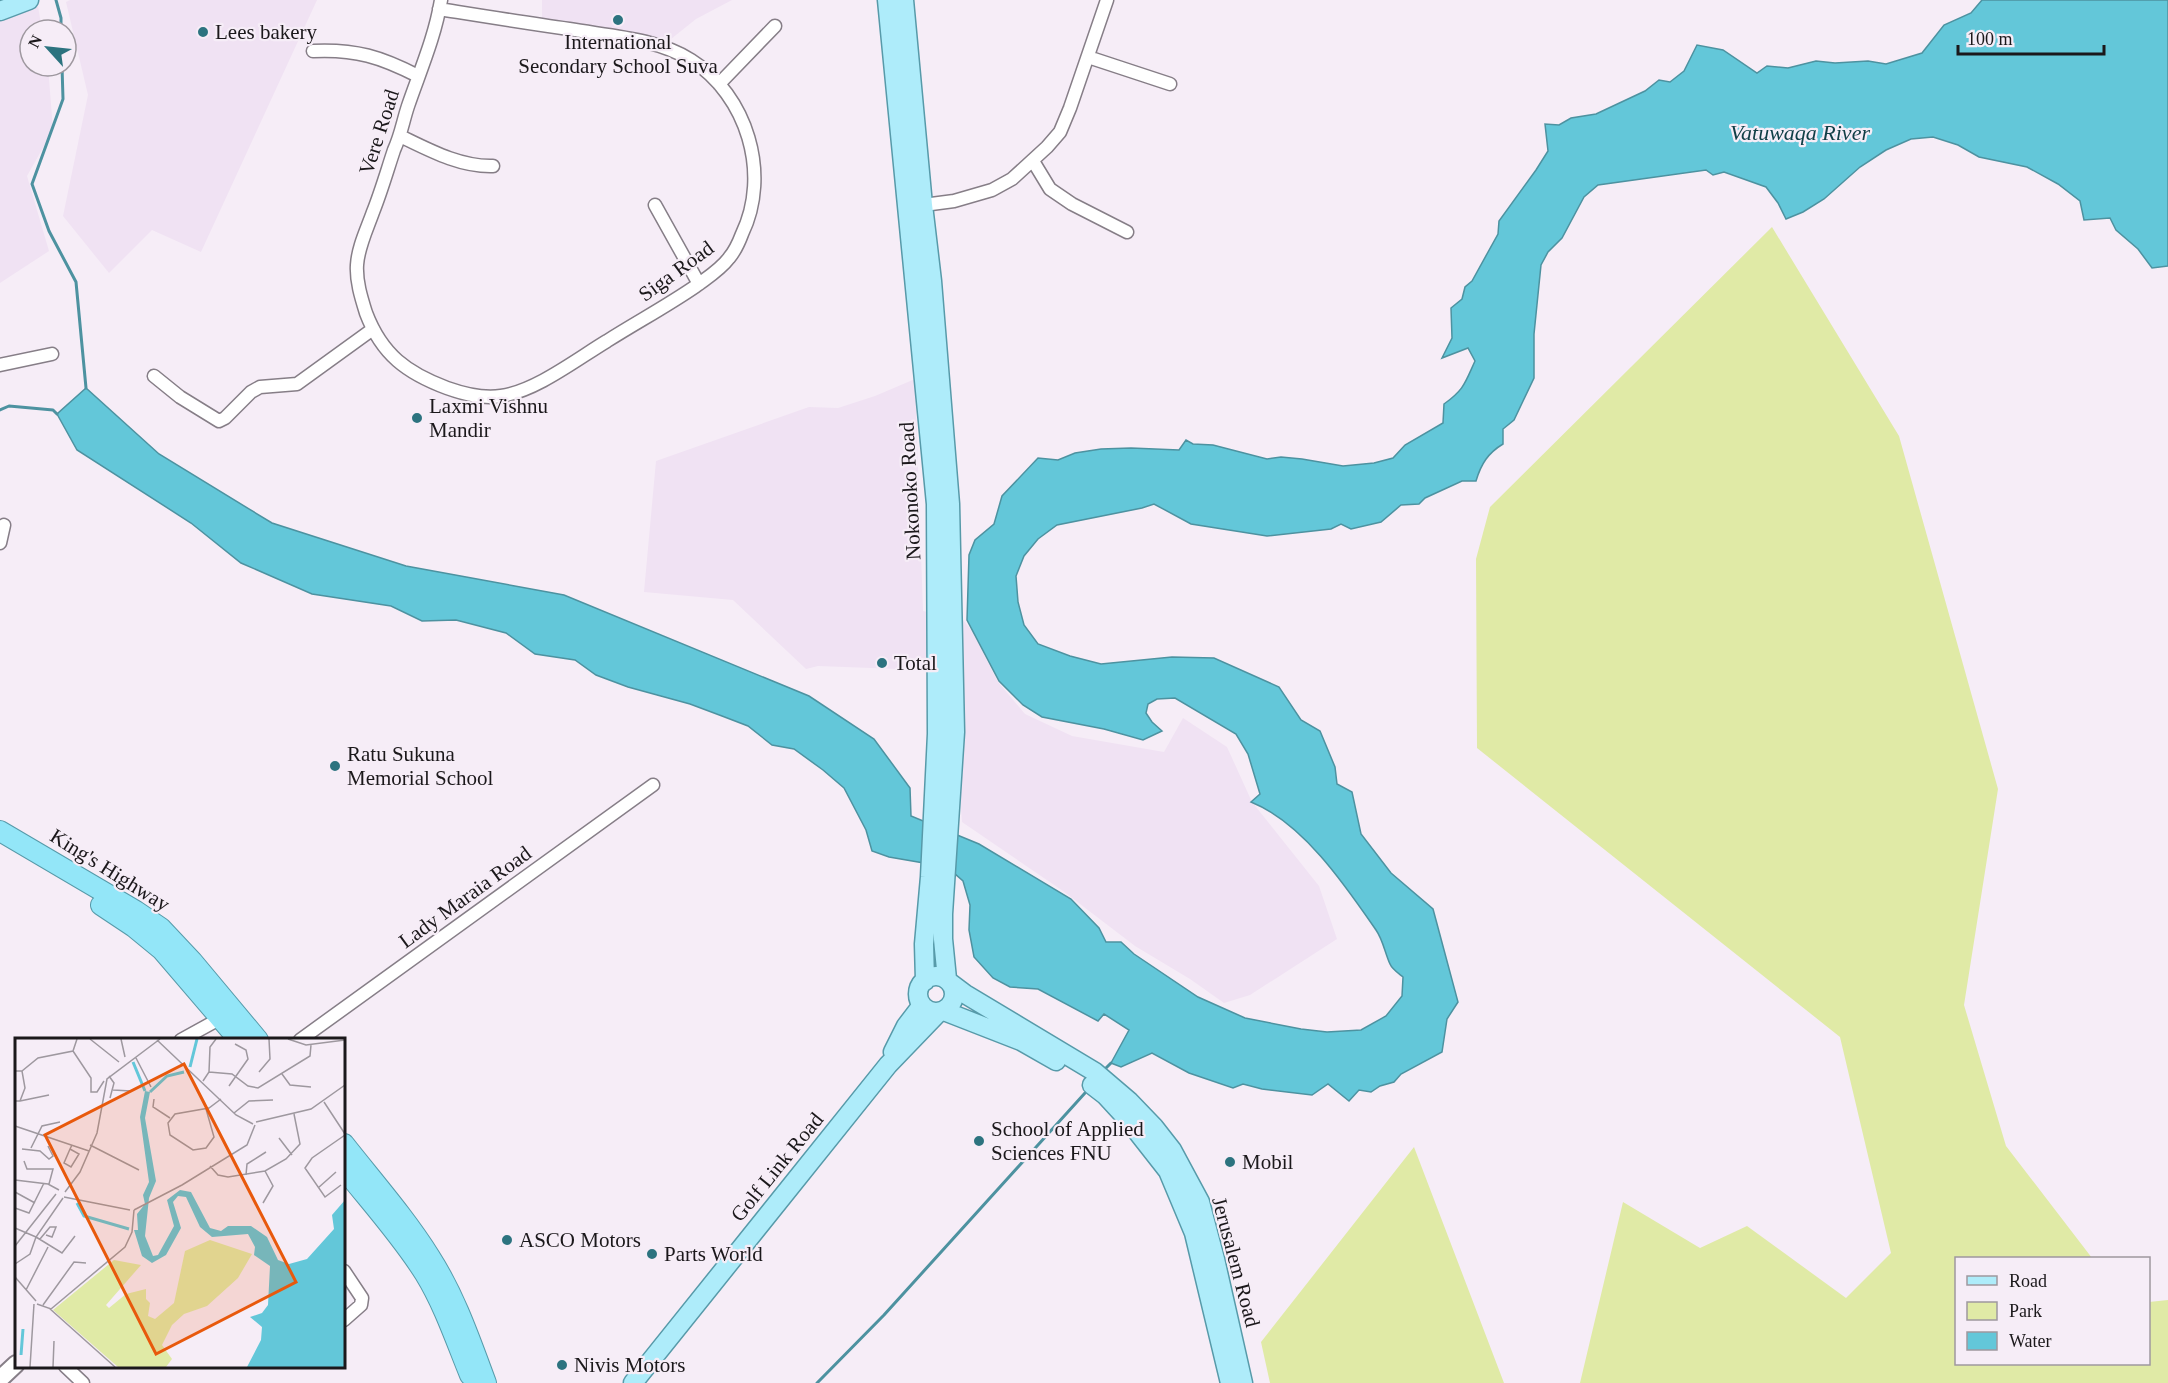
<svg xmlns="http://www.w3.org/2000/svg" width="2168" height="1383" font-family="'Times New Roman',serif">
<style>
.built{fill:#f0e2f3}
.green{fill:#e0eaa6}
.water{fill:#63c7d9;stroke:#4d92a0;stroke-width:1.5}
.lines{fill:none;stroke-linecap:round;stroke-linejoin:round}
.stream{stroke:#4d92a0;stroke-width:3}
.minor-casing{stroke:#867e87;stroke-width:15}
.secondary-casing{stroke:#867e87;stroke-width:20}
.primary-casing{stroke:#579aa9;stroke-width:21}
.trunk-casing{stroke:#579aa9;stroke-width:22}
.minor{stroke:#fff;stroke-width:12}
.secondary{stroke:#fff;stroke-width:16}
.primary{stroke:#aeecfa;stroke-width:18}
.trunk{stroke:#93e6f8;stroke-width:20}
.poi-dot{fill:#2c737f;stroke:#f6edf7;stroke-width:2}
.labels{text-anchor:middle;dominant-baseline:central;stroke-width:4.5;stroke-linejoin:round;paint-order:stroke}
.poi-label{font-size:21px;fill:#1b181b;stroke:#f6edf7;text-anchor:start}
.street-label{font-size:21px;fill:#1b181b;stroke:#f6edf7}
.water-label{font-size:22px;font-style:italic;fill:#0f3e46;stroke:#f6edf7}
.inset-river{fill:none;stroke:#63c7d9;stroke-width:3}
.inset-road{fill:none;stroke:#9e989f;stroke-width:1.5}
.view{fill:#e8590c;fill-opacity:0.15;stroke:#e8590c;stroke-width:3}
.inset-edge{fill:none;stroke:#1b181b;stroke-width:3}
</style>
<rect width="100%" height="100%" fill="#f6edf7"/>
<path class="built" d="M0,0H37L42,30H30V66H48L53,130L27,176L49,251L0,283Z
M70,0H317L201,252L152,230L109,273L63,216L88,95L66,2Z
M542,0H732L696,19L666,43L542,22Z
M915,379L923,611L963,620L973,632L998,682L1025,714L1072,736L1164,752L1183,718L1227,747L1252,802L1319,886L1337,939L1250,995L1224,1003L1190,979L1135,946L1063,891L962,822L951,671L818,666L806,669L733,600L644,592L656,461L809,407L838,408L875,396Z"/>
<path class="green" d="M1772,227L1899,436L1998,789L1964,1005L2006,1146L2092,1258H1956V1364H2148L2149,1302L2168,1300V1383H1580L1623,1202L1700,1248L1747,1226L1846,1298L1891,1253L1840,1037L1477,748L1476,559L1490,507Z
M1414,1147L1504,1383H1270L1261,1342Z"/>
<path class="water" d="M1982,0H2168V266L2152,268L2138,249L2116,230L2110,218L2084,220L2080,201L2058,184L2027,167L1979,157L1958,145L1933,137L1911,139L1886,150L1860,167L1824,199L1803,212L1786,219L1778,203L1766,187L1724,172L1713,175L1706,170L1598,185L1584,197L1562,238L1548,252L1541,265L1534,334V378L1514,420L1503,429V444C1488,453 1481,464 1476,481H1462L1425,498L1419,504L1401,505L1381,522L1351,529L1341,524L1331,529L1267,536L1191,524L1154,504L1142,508L1057,525L1038,539L1024,556L1016,576L1018,602L1024,625L1038,644L1070,656L1101,664L1172,657L1214,658L1279,687L1301,720L1320,731L1335,767L1337,784L1352,792L1361,834L1391,873L1433,909L1458,1002L1447,1019L1442,1052L1401,1074L1394,1082L1380,1086L1371,1092L1359,1090L1349,1101L1328,1084L1312,1095L1262,1089L1243,1084L1233,1088L1189,1073L1152,1053L1121,1067L1111,1063L1129,1030L1104,1014L1098,1021L1038,989L1010,987L993,978L974,957L969,930L970,905L963,881L947,867L889,857L872,851L866,830L844,788L823,770L794,749L772,745L748,726L722,716L690,704L628,687L596,675L575,660L535,654L506,633L456,620L422,621L391,606L312,594L241,563L191,523L77,450L57,414L86,388L159,454L272,523L406,566L564,595L809,696L874,739L910,788L911,816L979,844L1071,899L1099,928L1106,942H1121L1134,954L1198,997L1245,1018L1301,1029L1327,1032L1361,1030L1386,1016L1402,996L1403,977C1398,973 1392,969 1390,964C1385,953 1383,940 1376,930C1345,885 1303,823 1251,802L1260,794L1248,754L1236,734L1175,698L1157,699L1148,704L1146,713L1152,722L1162,731L1143,740L1104,729L1042,717L1023,705L999,681L967,620L969,555L975,540L994,524L1002,496L1038,458L1058,460L1075,453L1101,449L1131,448L1179,450L1186,440L1193,444L1213,445L1267,459L1281,457L1302,459L1343,466L1374,463L1393,458L1405,445L1443,423L1444,404C1464,390 1465,383 1475,361L1468,348L1442,358L1452,338L1451,308L1462,299L1465,287L1472,281L1498,234L1499,221L1536,170L1548,151L1545,124L1559,125L1571,118L1596,114L1645,91L1659,80L1670,82L1684,71L1697,45L1723,50L1757,73L1767,66L1788,68L1816,61L1835,63L1868,61L1886,64L1922,53L1944,25L1971,13Z"/>
<g class="lines">
<path class="stream" d="M56,0L61,18V30
M62,66L63,99L32,184L49,231L76,282L86,388
M0,410L9,406L53,410L57,414
M1106,1068L1111,1063
M817,1383L884,1315L1085,1093"/>
<defs>
<path id="minor" d="M439,9C483,16 526,23 569,29C609,36 656,38 691,60C747,95 771,174 742,234C739,242 735,251 729,258C720,270 708,277 696,286C667,306 637,322 607,341C577,359 536,391 501,396C482,399 464,394 447,388C407,373 382,355 366,313C361,297 356,281 357,265C358,247 367,229 373,212C381,192 387,171 394,150C401,135 403,121 408,106C420,71 435,37 441,0
M313,51C356,49 381,57 418,76
M1088,57L1170,84
M719,84L775,26
M400,136C429,150 460,167 493,166
M1033,161L1050,189L1072,204L1127,232
M655,205L699,284
M916,206L954,201L992,190L1012,179L1047,147L1060,132L1070,108L1107,0
M0,365L52,354
M154,376L180,397L219,421L225,418L251,392L260,387L297,384L373,329
M0,543L4,525
M181,1040L221,1018
M300,1040L653,785
M344,1271L362,1298L361,1305L344,1320
M65,1366L83,1383"/>
<path id="secondary" d="M0,1379L16,1364"/>
<path id="primary" d="M887,0L936,504L937,734L930,877L924,944L925,981
M904,0L923,205L932,281L950,504L955,732L943,914V939L947,979
M0,11L29,0
M918 994a18 18 0 1 1 36 0a18 18 0 1 1-36 0Z
M949,982L965,994L1095,1072L1129,1101L1154,1127L1172,1150L1200,1202L1215,1259L1243,1383
M944,1011L1021,1041L1056,1061
M893,1052L906,1026L922,1005
M1092,1085L1105,1095L1128,1120L1168,1171L1194,1233L1230,1383
M633,1383L888,1065L939,1012"/>
<path id="trunk" d="M0,831L136,911L161,928L192,961L258,1040
M101,905L134,927L162,950L239,1040
M344,1144C373,1181 405,1217 430,1257C455,1296 470,1340 486,1383
M344,1169C371,1203 402,1237 425,1274C444,1305 456,1341 470,1375"/>
</defs>
<use href="#minor" class="minor-casing"/>
<use href="#secondary" class="secondary-casing"/>
<use href="#primary" class="primary-casing"/>
<use href="#trunk" class="trunk-casing"/>
<use href="#minor" class="minor"/>
<use href="#secondary" class="secondary"/>
<use href="#primary" class="primary"/>
<use href="#trunk" class="trunk"/>
</g>
<g class="poi-dot">
<circle cx="618" cy="20" r="6"/>
<circle cx="203" cy="32" r="6"/>
<circle cx="417" cy="418" r="6"/>
<circle cx="882" cy="663" r="6"/>
<circle cx="335" cy="766" r="6"/>
<circle cx="979" cy="1141" r="6"/>
<circle cx="1230" cy="1162" r="6"/>
<circle cx="507" cy="1240" r="6"/>
<circle cx="652" cy="1254" r="6"/>
<circle cx="562" cy="1365" r="6"/>
</g>
<g class="labels">
<g class="poi-label">
<text x="215" y="32">Lees bakery</text>
<text x="618" y="42" text-anchor="middle">International<tspan x="618" dy="24">Secondary School Suva</tspan></text>
<text x="429" y="406">Laxmi Vishnu<tspan x="429" dy="24">Mandir</tspan></text>
<text x="894" y="663">Total</text>
<text x="347" y="754">Ratu Sukuna<tspan x="347" dy="24">Memorial School</tspan></text>
<text x="991" y="1129">School of Applied<tspan x="991" dy="24">Sciences FNU</tspan></text>
<text x="1242" y="1162">Mobil</text>
<text x="519" y="1240">ASCO Motors</text>
<text x="664" y="1254">Parts World</text>
<text x="574" y="1365">Nivis Motors</text>
</g>
<g class="street-label">
<text transform="translate(379 132) rotate(-72)">Vere Road</text>
<text transform="translate(676 271) rotate(-36)">Siga Road</text>
<text transform="translate(910 491) rotate(-93)">Nokonoko Road</text>
<text transform="translate(110 870) rotate(32)">King's Highway</text>
<text transform="translate(465 897) rotate(-36)">Lady Maraia Road</text>
<text transform="translate(777 1167) rotate(-51)">Golf Link Road</text>
<text transform="translate(1236 1262) rotate(75)">Jerusalem Road</text>
</g>
<g class="water-label">
<text x="1800" y="132">Vatuwaqa River</text>
</g>
</g>
<g transform="translate(15 1038)">
<rect width="330" height="330" fill="#f6edf7"/>
<path d="M195,202L237,216L223,240L192,268L169,276L157,287L147,307L157,321L151,329H103L38,272L99,222L126,227L91,267L94,270L111,256L131,251V261L135,265L133,278L140,281L159,265L170,213Z" fill="#e0eaa6"/>
<path d="M130,53L135,54L130,80L141,143L134,160L130,198L138,218L143,217L159,188L152,162L165,152L176,154L195,190L206,193L213,188H236L252,199L263,222L274,226L292,221L319,191L317,177L330,162V329H232L246,302L247,289L235,279L247,275L253,267L255,228L239,217L240,209L233,196L197,199L185,189L171,159L163,158L158,164L166,190L151,217L137,225L127,218L119,192H123L122,176L130,166L128,157L134,144L125,79Z" fill="#63c7d9"/>
<path class="inset-river" d="M118,24L130,53M175,29L182,1M135,54L152,38L169,34M62,165L69,178L114,191M6,317L8,291"/>
<path class="inset-road" d="M75,1L104,24M106,1L110,19M273,1L291,7L330,2M142,2L221,77L238,86M58,13L76,40V54H82L89,43M121,20L136,49M0,33H7L10,50L5,63H0M7,33L23,20L58,13L62,1M194,34L217,36L233,48L243,50L295,18L296,7M244,34L255,21L254,1M267,36L275,47L296,49M94,38L99,45L95,60M188,43L194,34L195,9L201,1M214,48L233,21L231,12L220,6M98,52L116,53M139,61L138,69L155,80M5,63L34,57M309,64L330,96M191,71L199,99L191,110L178,112L155,97L153,85L160,76L194,70L206,61M219,75L234,63L258,62M241,84L296,71L330,47M0,88L74,113M264,100L277,117M75,107L124,132M16,110L27,88L45,84M7,111L25,113L34,121L38,118L33,108M55,111L64,116L56,129L49,125L55,111L57,107M9,123L12,131H38L34,146M195,128L203,137L213,139L250,133L271,121L285,106L279,76M231,137L232,126L251,114M0,142L33,146L44,152M326,147L310,159L290,130L297,120L330,97M303,150L321,134M0,154L20,165M50,154L65,134L82,95L92,41L145,1M49,159L115,172M248,165L258,148L250,133M0,170L14,175L29,145M119,172L167,147L232,107L240,87M0,190L21,199M21,199L47,215L60,198M25,201L35,189H41L37,199L31,197M0,208L41,156M0,226L15,216L21,199L48,160M0,239L21,263M11,252L33,209M22,266L36,271L110,209L117,194L119,172M28,267L59,224L71,225M34,270L100,329M15,329L19,266M38,329L39,303"/>
<path class="view" d="M169,26L281,244L141,316L30,97Z"/>
<rect width="330" height="330" class="inset-edge"/>
</g>
<rect x="1955" y="1257" width="195" height="108" fill="#f6edf7" stroke="#9e989f" stroke-width="1.5"/>
<rect x="1967" y="1276" width="30" height="9" fill="#aeecfa" stroke="#9e989f" stroke-width="1.5"/>
<text x="2009" y="1287" font-size="18" fill="#1b181b">Road</text>
<rect x="1967" y="1302" width="30" height="18" fill="#e0eaa6" stroke="#9e989f" stroke-width="1.5"/>
<text x="2009" y="1317" font-size="18" fill="#1b181b">Park</text>
<rect x="1967" y="1332" width="30" height="18" fill="#63c7d9" stroke="#9e989f" stroke-width="1.5"/>
<text x="2009" y="1347" font-size="18" fill="#1b181b">Water</text>
<g transform="translate(48 48) rotate(297)"><circle r="28" fill="#f6edf7" stroke="#9e989f" stroke-width="1.5"/>
<path d="M0-4.5L10 22L0 15L-10 22Z" fill="#2c737f"/>
<text y="-9" font-size="16" font-weight="bold" text-anchor="middle" fill="#1b181b">N</text>
</g>
<path d="M1958 45v9h146v-9" fill="none" stroke="#1b181b" stroke-width="3"/>
<text x="1967" y="45" font-size="18" fill="#1b181b" stroke="#f6edf7" stroke-width="4.5" paint-order="stroke">100 m</text>
</svg>
